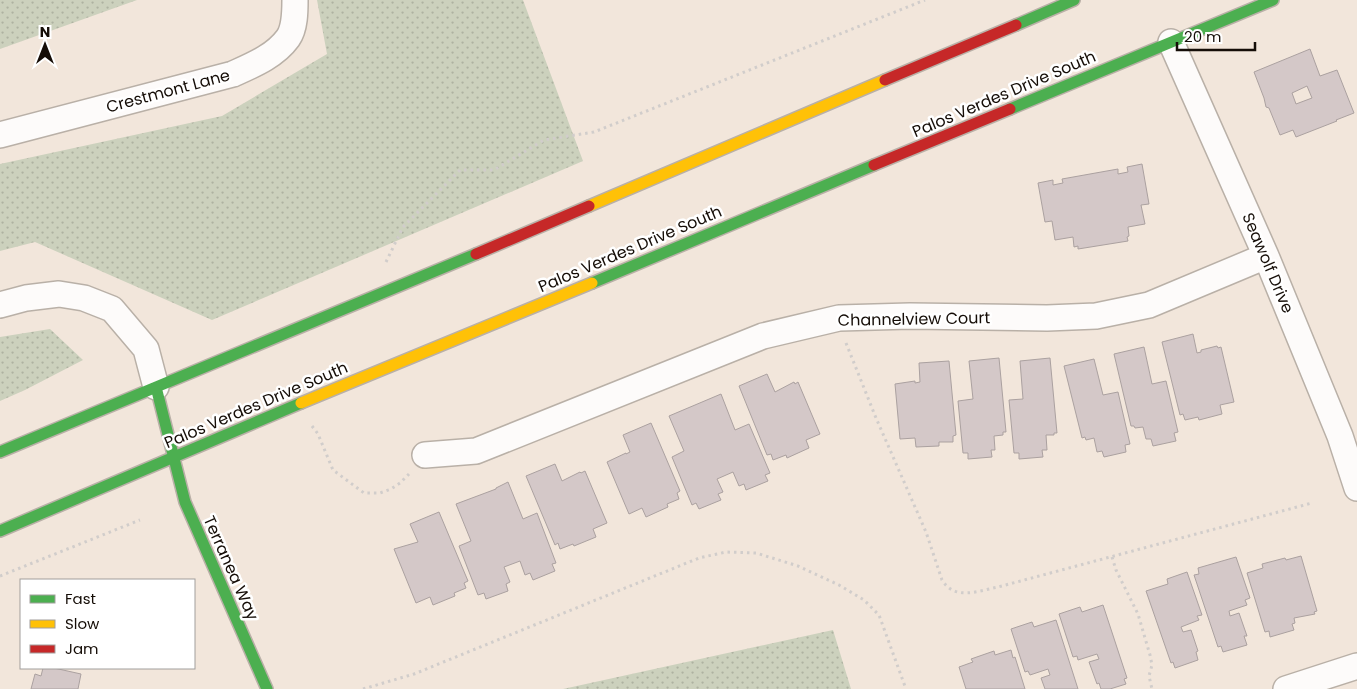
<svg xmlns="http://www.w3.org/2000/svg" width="1357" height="689" font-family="Poppins,sans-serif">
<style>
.grass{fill:url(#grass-dots)}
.building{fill:#d4c8c8;stroke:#aba1a0;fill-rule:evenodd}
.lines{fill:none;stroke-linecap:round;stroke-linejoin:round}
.street-casing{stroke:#b9b0a7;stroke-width:28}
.fast-casing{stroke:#b9b0a7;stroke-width:14}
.slow-casing{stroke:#b9b0a7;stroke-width:14}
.jam-casing{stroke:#b9b0a7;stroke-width:14}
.path{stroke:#d1cdcb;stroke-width:3;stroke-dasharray:2.5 4;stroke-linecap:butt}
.street{stroke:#fdfbfa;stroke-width:25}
.fast{stroke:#4caf50;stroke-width:11}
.slow{stroke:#ffc107;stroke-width:11}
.jam{stroke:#c62828;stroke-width:11}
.labels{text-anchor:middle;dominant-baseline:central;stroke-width:5;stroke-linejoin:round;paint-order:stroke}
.street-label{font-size:16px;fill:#150d07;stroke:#fff}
</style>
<defs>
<pattern id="grass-dots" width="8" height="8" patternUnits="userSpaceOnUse" patternTransform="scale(1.25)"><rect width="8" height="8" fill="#ccd1bd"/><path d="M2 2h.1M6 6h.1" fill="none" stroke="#aeb2a1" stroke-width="1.8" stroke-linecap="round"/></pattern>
</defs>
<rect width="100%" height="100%" fill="#f2e6db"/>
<path class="grass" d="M0,0H137L0,49Z
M317,0H523L583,161L212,320L35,242L0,251V164L222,116L327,54Z
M50,329L83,360L25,390L0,401V337Z
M833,630L851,689H563Z"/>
<path class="building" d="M1310,49L1320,76L1337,70L1354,113L1336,120L1337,121L1296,137L1293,130L1280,135L1269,108L1266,107L1264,98L1254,72ZM1307,86L1312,98L1296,104L1292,93Z
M1142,164L1149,204L1141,205L1145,224L1128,227L1129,236L1127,237L1128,241L1078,249V246L1074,247L1073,237L1055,240L1052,221L1045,222L1038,183L1053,180V185L1063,183L1062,179L1118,169V174L1128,172L1127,167Z
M1193,334L1197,353L1201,352V350L1217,346L1218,348L1221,347L1234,402L1220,405L1222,414L1199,420L1198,417L1185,420L1183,414L1180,415L1162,342Z
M1144,347L1152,384L1166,381L1178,432L1174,433L1176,441L1153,446L1151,439H1146L1143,427L1135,428L1134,426H1131L1114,354Z
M999,358L1006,432H1003V435L994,436L995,450H991L992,457L968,459V453H963L958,401L973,399L969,361Z
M1050,358L1057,433H1054V435H1046L1047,450H1042L1043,457L1019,459V453H1014L1009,400L1023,399L1020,361Z
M1094,359L1103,395L1118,392L1130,444L1125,445L1126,452L1104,457L1102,451L1097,452L1094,438L1086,440L1085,437L1082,438L1064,366Z
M949,361L956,435L953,436V442H939V446L916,447L915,438L900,439L895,384L915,381V383L920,382L919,363Z
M767,374L775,392L794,382L795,384L798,382L820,434L806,440L809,448L787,458L786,455L773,460L771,454L767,455L739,386Z
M721,394L735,430L749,424L770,473L765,475L768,481L746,490L744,484L739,486L733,472L717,479L723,492L718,494L721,500L699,509L696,503L692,505L672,457L684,451L669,416Z
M651,423L680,491L677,493L679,499L667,504L668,507L646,517L642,508L629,514L607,462L626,453V454L630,452L623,435Z
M555,464L562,481L580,472L581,473L585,471L607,523L593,529L596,537L574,546L573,544L560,549L558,543L555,545L526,476Z
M508,482L523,519L537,513L556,563L552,564L555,571L533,580L530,573L525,575L520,561L504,567L510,582L506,584L508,591L486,599L484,593L478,595L459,546L471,541L456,504L496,489V488Z
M439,512L468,581L464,583L466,588L454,593L455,596L433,605L430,597L416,603L394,549L418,542L410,524Z
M1301,556L1317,611L1314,612L1315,614L1294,618L1295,623L1292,624L1294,630L1270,637L1269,631L1265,632L1247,573L1263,568L1262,564L1285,558L1286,560Z
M1236,557L1250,598L1245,600L1247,605L1229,611L1230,616L1239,613L1247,636H1244L1247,645L1223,652L1221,646L1218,647L1194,575L1199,574L1198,568Z
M1187,572L1202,615L1197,616L1199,620L1181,627L1183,632L1191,630L1198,651L1196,652L1198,660L1175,668L1173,662L1171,663L1146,591L1168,584L1167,579Z
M1103,605L1127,678L1124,679L1126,684L1110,689H1101L1099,683L1097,684L1089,662L1099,659L1097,654L1078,660L1077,656L1073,657L1059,614L1080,607L1082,612Z
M1056,620L1078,689H1045L1041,678L1050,675L1048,669L1030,675L1028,671L1025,672L1011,629L1032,622L1034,627Z
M1011,650L1013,658L1015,657L1025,689H966L959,667L973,662L971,659L994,651L995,655Z
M43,668H54L81,674L78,689H31L35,674L41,676Z"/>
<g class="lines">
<defs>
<path id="street" d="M1171,42L1266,256L1340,436L1357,488
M0,135L233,74C253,65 275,56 288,38C295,28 295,11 295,0
M0,305L26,298L59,294L84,298L112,309L146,349L156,387
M425,455L476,451L763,336L839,318L910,316L1047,318L1096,316L1149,305L1266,256
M1286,689L1357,666"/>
<path id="fast" d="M1016,25L1074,0
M1010,109L1273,0
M592,283L874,165
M156,387L185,502L267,689
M0,452L476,254
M0,531L301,403"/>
<path id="slow" d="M589,206L885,80
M301,403L592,283"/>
<path id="jam" d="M885,80L1016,25
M874,165L1010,109
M476,254L589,206"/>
</defs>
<use href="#street" class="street-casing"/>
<use href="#fast" class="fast-casing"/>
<use href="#slow" class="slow-casing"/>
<use href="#jam" class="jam-casing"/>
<path class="path" d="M386,262L403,227L460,170H494L544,140L594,132L925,0
M846,343L876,418L926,532L942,580C955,601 978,591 998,587L1312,503
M312,426L318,434L333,470L364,493H380L391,489L400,483L409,474
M1112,557L1116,570L1138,614L1150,655L1152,665L1149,676L1152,689
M0,576L140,520
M363,689L414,674L699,558L726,552L756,553L798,566L839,585L864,600L879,615L906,689"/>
<use href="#street" class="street"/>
<use href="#fast" class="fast"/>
<use href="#slow" class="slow"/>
<use href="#jam" class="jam"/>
</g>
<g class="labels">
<g class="street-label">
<text transform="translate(168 91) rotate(-15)">Crestmont Lane</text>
<text transform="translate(1004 94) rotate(-23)">Palos Verdes Drive South</text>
<text transform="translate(630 249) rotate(-23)">Palos Verdes Drive South</text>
<text transform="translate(1268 263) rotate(67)">Seawolf Drive</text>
<text transform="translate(914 319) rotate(-1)">Channelview Court</text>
<text transform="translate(256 405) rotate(-23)">Palos Verdes Drive South</text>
<text transform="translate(231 568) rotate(66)">Terranea Way</text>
</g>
</g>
<rect x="20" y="579" width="175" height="90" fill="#ffffff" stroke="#a19e9c"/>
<rect x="30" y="595" width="25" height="8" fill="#4caf50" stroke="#a19e9c"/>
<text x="65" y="604" font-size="15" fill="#150d07">Fast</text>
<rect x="30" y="620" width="25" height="8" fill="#ffc107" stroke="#a19e9c"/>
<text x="65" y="629" font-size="15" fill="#150d07">Slow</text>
<rect x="30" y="645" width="25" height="8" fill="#c62828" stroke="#a19e9c"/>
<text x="65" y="654" font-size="15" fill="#150d07">Jam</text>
<g transform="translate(45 45)" stroke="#ffffff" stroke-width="4" paint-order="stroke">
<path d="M0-4L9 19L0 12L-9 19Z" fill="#150d07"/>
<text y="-8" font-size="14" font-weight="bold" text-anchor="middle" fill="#150d07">N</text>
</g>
<path d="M1177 42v8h78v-8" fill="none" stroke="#150d07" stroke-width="2.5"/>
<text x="1184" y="42" font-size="15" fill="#150d07" stroke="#ffffff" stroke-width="4" paint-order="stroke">20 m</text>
</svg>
